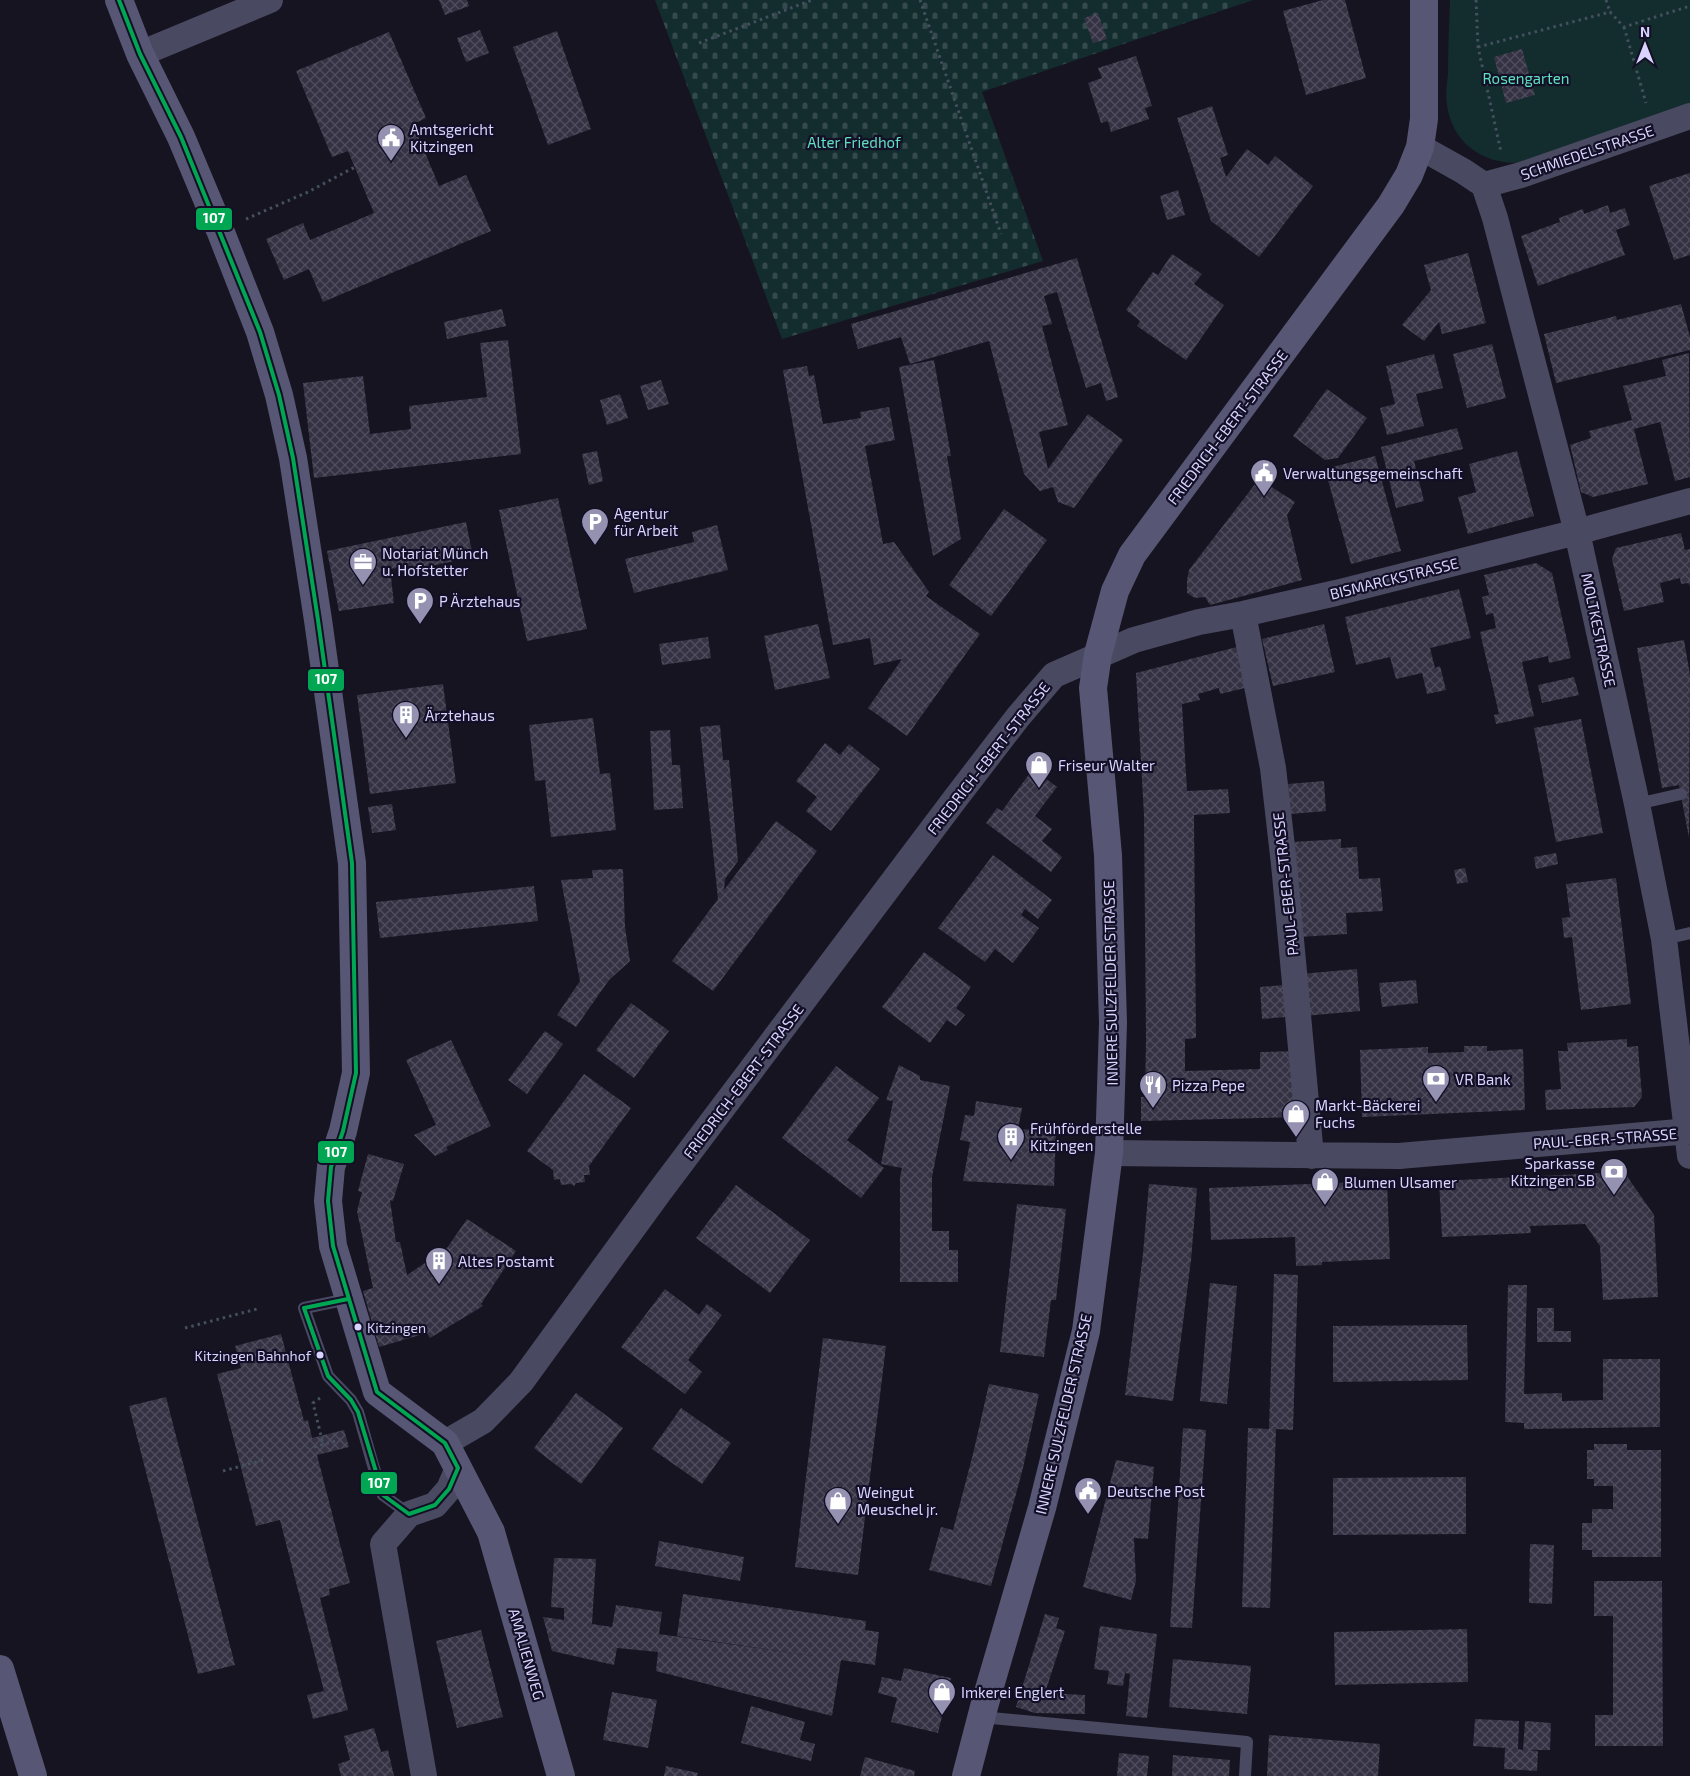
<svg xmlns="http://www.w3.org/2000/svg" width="1690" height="1776" font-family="'Exo 2',sans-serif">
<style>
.cemetery{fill:url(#cemetery-stones)}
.park{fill:#132c2d}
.building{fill:url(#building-cross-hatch)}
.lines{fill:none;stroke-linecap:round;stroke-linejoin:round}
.path{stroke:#44505f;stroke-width:3;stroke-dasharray:2.5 4;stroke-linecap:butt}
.lane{stroke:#4a4962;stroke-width:12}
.street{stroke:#4a4962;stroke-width:26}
.secondary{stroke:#575674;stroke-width:28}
.bus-1-casing{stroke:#130f26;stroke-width:8}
.bus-1{stroke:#00a651;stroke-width:4}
.bus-dot{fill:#d9d4ff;stroke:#130f26;stroke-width:2}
.labels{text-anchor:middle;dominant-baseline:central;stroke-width:4.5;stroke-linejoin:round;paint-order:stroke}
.bus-label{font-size:14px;fill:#d9d4ff;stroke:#130f26;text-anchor:start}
.park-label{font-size:15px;fill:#5fe0c0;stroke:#130f26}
.poi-label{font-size:15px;fill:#d9d4ff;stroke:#130f26;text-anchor:start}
.street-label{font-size:15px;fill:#d9d4ff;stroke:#130f26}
.line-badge{stroke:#130f26;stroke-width:2}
.badge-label{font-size:14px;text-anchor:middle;font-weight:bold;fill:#fff}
</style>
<defs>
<pattern id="cemetery-stones" width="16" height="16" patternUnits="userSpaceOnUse" patternTransform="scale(1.25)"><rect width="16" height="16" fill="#132c2d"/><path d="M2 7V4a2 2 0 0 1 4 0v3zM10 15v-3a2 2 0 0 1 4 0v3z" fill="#354a4c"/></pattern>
<pattern id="building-cross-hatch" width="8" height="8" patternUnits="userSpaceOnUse" patternTransform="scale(1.25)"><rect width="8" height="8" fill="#343243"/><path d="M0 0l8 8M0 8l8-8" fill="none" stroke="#514f5f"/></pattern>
</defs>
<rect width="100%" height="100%" fill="#161421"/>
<path class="cemetery" d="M655,0H1253L982,92L1043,261L782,339Z"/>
<path class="park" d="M1450,0H1690V104L1517,163C1481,163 1452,142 1447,105C1445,95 1447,84 1448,74C1448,49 1449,25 1450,0Z"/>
<path class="building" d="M439,0H467L469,6L445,15Z
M1323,0H1345L1366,78L1306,95L1283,11Z
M1098,13L1107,39L1093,43L1084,18Z
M480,30L489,53L466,62L457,38Z
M557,31L591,129L548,145L513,47Z
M389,32L426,118L413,124L439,186L466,175L491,231L323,302L309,269L284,280L266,239L303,223L310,240L374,213L348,151L332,157L296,71Z
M1522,49L1535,95L1506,103L1494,57Z
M1136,56L1152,106L1145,108L1149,119L1111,132L1108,121L1101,123L1088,83L1102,78L1098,68Z
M1212,106L1228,155L1220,158L1226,177L1247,149L1268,165L1275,156L1313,186L1259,257L1211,221L1177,118Z
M1690,173V255L1674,260L1649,186Z
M1178,190L1185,215L1167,220L1160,196Z
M1608,205L1610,213L1625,208L1630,225L1616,230L1625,255L1538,286L1521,236L1560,222L1559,218L1583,209L1584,214Z
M1468,253L1486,323L1442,334L1439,322L1424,341L1402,325L1431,290L1424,265Z
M1172,254L1202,274L1194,284L1224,305L1186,360L1137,326L1140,321L1126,310L1153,272L1158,275Z
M1077,258L1118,397L1106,401L1101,383L1086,388L1057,292L1044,296L1052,324L1042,326L1068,425L1039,432L1048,469L1088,414L1123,440L1074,508L1058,502L1053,487L1040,491L1024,474L989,341L910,364L901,337L858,349L851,324Z
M1681,304L1690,337V350L1556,383L1544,334L1616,316L1617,320Z
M502,309L506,326L447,339L444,322Z
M508,340L521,454L314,478L303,383L363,376L370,434L411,429L409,406L487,397L480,343Z
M1492,344L1506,398L1467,408L1453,354Z
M1689,353L1690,477L1675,481L1660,422L1634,429L1648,484L1593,497L1581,492L1570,445L1591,438L1589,431L1632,420L1623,386L1666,376L1662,360Z
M1434,354L1443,388L1416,394L1424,426L1387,435L1380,408L1395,404L1386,366Z
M934,360L951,456H947L961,539L933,556L899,367Z
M807,366L809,376L814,375L823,424L861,418L860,412L889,407L895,440L865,446L883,544L894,542L929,592L926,596L980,634L907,736L868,708L902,659L874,665L870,638L833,645L783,370Z
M661,380L669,404L648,410L640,386Z
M1327,389L1367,418L1338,458L1325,460L1293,436Z
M620,394L628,418L607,425L600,400Z
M1457,428L1463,449L1414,461L1424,501L1396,508L1381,447Z
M597,451L603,481L589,485L582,454Z
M1517,451L1534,516L1468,534L1458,497L1476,492L1469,464Z
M1375,456L1401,551L1351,564L1325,469Z
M1259,479L1295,502L1287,515L1302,580L1210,605L1205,597L1195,598L1187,593V580L1189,570Z
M558,498L587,629L527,641L499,510Z
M1004,509L1047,540L991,616L949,585Z
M466,522L473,557L412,570L411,566L390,569L394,603L339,611L327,551Z
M717,525L728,570L634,593L625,559L694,542L692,532Z
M1681,533L1685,550L1690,549V586L1688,583L1681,584L1680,578L1660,583L1664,602L1624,611L1612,559L1616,548Z
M1536,563L1552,573L1571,658L1549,663L1548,656L1522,662L1534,716L1496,724L1494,715L1499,714L1480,632L1496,628L1493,613L1486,615L1482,597L1489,595L1484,575Z
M1459,589L1471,638L1430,648L1435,668L1440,666L1446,690L1427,694L1422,673L1396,679L1390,657L1356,665L1345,617Z
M818,624L830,678L775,690L764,636Z
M1324,624L1335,672L1273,686L1262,639Z
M708,637L711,658L662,665L659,644Z
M1684,640L1690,675L1689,838L1679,785L1662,788L1637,648Z
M1237,647L1245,688L1220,694L1219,688L1198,694L1200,700L1182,704L1187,791L1228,789L1230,813L1194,815L1196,1038L1185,1039V1071L1260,1069V1052L1296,1051L1301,1117L1141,1121V1097H1145L1146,1039L1144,815L1136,673Z
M1574,677L1579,695L1542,703L1538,685Z
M443,684L456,783L370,794L357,695Z
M593,718L600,774L610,773L616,830L551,837L545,780L535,781L529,725Z
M1581,719L1603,833L1556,842L1534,728Z
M720,725L723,760H729L738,861L725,879L724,890L776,821L817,851L713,991L672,961L718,899L700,727Z
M670,730L672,765H680L683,808L654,810L650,731Z
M825,743L840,755L849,744L880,769L831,831L806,811L817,797L796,781Z
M1033,769L1057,787L1035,816L1052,829L1042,841L1062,857L1051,872L986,823L997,808L1002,811Z
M1324,781L1326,811L1290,814L1288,784Z
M392,804L396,830L372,833L368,807Z
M1341,839V848L1357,847L1359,879L1380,878L1383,911L1346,913L1347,934L1299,937L1292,842Z
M1556,853L1558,864L1536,869L1534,857Z
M993,855L1052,900L1038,919L1025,909L1021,915L1039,928L1013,963L995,949L985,962L938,928Z
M1465,868L1468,882L1457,884L1454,870Z
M623,869L625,927L630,961L609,980L576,1027L557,1015L580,981L561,880L593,878L592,870Z
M1616,878L1631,1004L1581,1010L1572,937L1564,938L1562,918L1570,917L1566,884Z
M534,886L538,921L380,938L376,902Z
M924,952L971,987L956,1008L965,1015L956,1026L947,1020L930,1043L882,1007Z
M1357,969L1360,1011L1304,1016L1300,974Z
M1416,980L1418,1003L1382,1007L1379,983Z
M1283,985L1286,1017L1262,1019L1260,987Z
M631,1003L669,1031L634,1078L596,1050Z
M545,1031L563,1044L527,1094L508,1080Z
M1627,1039V1047L1638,1046L1642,1097L1634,1107L1546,1110L1545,1090L1561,1089L1558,1051H1568L1567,1043Z
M451,1040L491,1126L446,1147L448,1150L435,1156L414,1135L436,1125L406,1060Z
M1464,1046H1487V1051L1523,1049L1525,1110L1362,1117L1360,1050L1428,1047V1053L1464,1052Z
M899,1065L920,1076V1080L950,1086L932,1177V1231H949V1250H958V1282H900V1177L902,1168L881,1164L893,1101L886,1100Z
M836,1066L879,1098L847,1140L884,1168L861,1198L782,1138Z
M584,1074L631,1108L589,1166L590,1175H584L585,1182L576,1183L574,1186L571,1184L561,1185L560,1179L554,1180L553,1170L527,1151Z
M976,1101L1022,1108L1018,1129L1056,1131L1054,1186L963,1181L970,1142L960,1140L965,1115L974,1116Z
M368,1154L404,1164L393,1201L390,1200L396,1242H400L407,1275L447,1248L467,1219L516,1251L481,1304L483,1306L430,1338L427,1333L379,1347L363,1291L373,1288L357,1211L362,1192L358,1191Z
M1624,1172L1654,1215L1658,1297L1603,1300L1600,1246L1585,1224L1530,1226L1531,1233L1442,1237L1439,1181Z
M1387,1181L1390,1259L1322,1262V1265L1296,1266L1295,1237L1211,1240L1209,1188Z
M1149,1184L1197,1188L1191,1260L1173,1401L1125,1395L1143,1254Z
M736,1185L810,1240L770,1293L696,1238Z
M1017,1204L1066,1209L1056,1300H1051L1044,1357L1000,1352Z
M1274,1274L1298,1275L1293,1430L1276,1429L1270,1608L1242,1607L1248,1428L1269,1429Z
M1210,1283L1237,1286L1227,1404L1200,1401Z
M1508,1285H1527L1524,1394L1562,1393V1401L1603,1400V1359H1660V1427L1524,1429V1423L1505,1422Z
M665,1289L699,1315L707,1304L722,1315L688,1360L702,1372L685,1394L621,1347Z
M1537,1308H1554V1331H1571V1342H1537Z
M1467,1325L1468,1380L1333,1382V1326Z
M281,1334L304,1421L308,1420L312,1438L344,1430L349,1447L317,1455L350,1583L329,1589L330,1595L320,1598L348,1710L313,1719L307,1695L324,1691L280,1520L256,1526L217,1374L241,1368L235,1346Z
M823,1338L886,1346L858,1575L795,1567Z
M989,1384L1039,1394L1023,1468L991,1586L929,1570L941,1527L953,1530L973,1454Z
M576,1393L623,1428L581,1484L534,1448Z
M166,1397L235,1665L198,1674L129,1406Z
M681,1408L731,1443L702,1484L652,1449Z
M1183,1428L1206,1430L1192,1628L1170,1627Z
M1594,1444H1627V1450H1661V1557H1592V1550H1582V1523H1592V1509H1613V1486H1594V1479H1587V1450H1594Z
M1116,1460L1154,1467L1148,1539L1134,1538L1136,1581L1131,1600L1083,1587Z
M1466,1477V1534L1333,1535V1478Z
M659,1541L744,1557L740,1581L655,1566Z
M1530,1544L1554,1545L1552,1604L1529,1603Z
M554,1558L596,1559L592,1624L612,1627L616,1605L662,1612L659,1634L841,1660L832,1716L656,1671L658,1652L617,1648L614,1665L552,1651L543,1617L564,1620V1608L551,1607Z
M1594,1581H1662L1663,1746H1595V1715H1613V1616H1594Z
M683,1594L866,1621L865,1630L879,1632L875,1665L677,1636Z
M1045,1614L1059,1618L1056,1628L1065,1631L1045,1693L1085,1695V1714L1035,1713L1016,1707Z
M1100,1626L1157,1634L1147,1718L1126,1716L1130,1674L1125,1673L1123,1686L1107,1684L1109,1671L1094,1669Z
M1467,1629L1468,1682L1335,1685L1334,1632Z
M481,1630L503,1717L457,1728L436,1641Z
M1173,1659L1251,1666L1247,1714L1169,1707Z
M904,1668L951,1678L938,1733L891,1722L897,1698L878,1693L882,1677L901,1681Z
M612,1692L657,1700L648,1748L603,1740Z
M751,1706L805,1722L800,1740L815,1744L811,1761L741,1743Z
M1475,1719L1519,1721L1518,1749L1523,1750L1525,1721L1551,1723L1550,1750H1528L1538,1751L1537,1771L1504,1769L1505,1748L1473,1746Z
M374,1728L381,1752L388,1750L394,1776H341L338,1764L350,1760L344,1736Z
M1269,1735L1380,1744L1378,1776H1267Z
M1119,1753L1149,1756L1147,1776H1117Z
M1173,1755L1230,1760L1229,1776H1172Z
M865,1757L915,1771L914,1776H860Z
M666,1766L698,1773L697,1776H664Z"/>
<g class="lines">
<path class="path" d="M920,0L1001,234
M1476,0L1478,47L1501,152
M1606,0L1610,12
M1624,27L1646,103
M699,43L812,0
M1478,47L1610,12L1624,27L1690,6
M246,219L308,192L355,167
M185,1328L257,1309
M320,1398L313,1403L323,1444
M314,1447L343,1439
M223,1471L264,1460"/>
<path class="lane" d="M1637,804L1681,794
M1664,939L1690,933
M348,1299L304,1308L328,1376L351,1400L358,1412L373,1465L383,1495L409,1514
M981,1717L1247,1742L1245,1776"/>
<path class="street" d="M140,54L270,0
M1420,147L1463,171L1484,185L1495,218L1577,532L1637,804L1664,939L1690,1156
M1484,185L1521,175L1690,116
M1243,614L1273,768L1284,864L1311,1156
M1109,1153L1399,1156L1690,1131
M445,1443L483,1421L521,1382L660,1191L955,799L1018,717L1054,675L1134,640L1199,622L1243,614L1336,593L1577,532L1690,501
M424,1776L383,1544L409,1514L435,1505L449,1489L458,1468"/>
<path class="secondary" d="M119,0L140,54L181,137L220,230L260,332L279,395L293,458L318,620L352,863L356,1073L343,1131L331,1167L328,1201L333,1246L377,1392L445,1443L491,1532L561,1776
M0,1669L33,1776
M966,1776L985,1703L1042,1508L1086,1331L1109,1153L1113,1023L1108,855L1093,688L1098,654L1115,591L1132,555L1391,205L1409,175L1420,147L1424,119V0"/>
<defs>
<path id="bus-1" d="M119,0L140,54L181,137L260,332L279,395L293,458L318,620L352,863L356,1073L343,1131L331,1167L328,1201L333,1246L377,1392L445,1443L458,1468L449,1489L435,1505L409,1514L383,1495L358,1412L351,1400L328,1376L304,1308L348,1299"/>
</defs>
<use href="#bus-1" class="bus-1-casing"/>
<use href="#bus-1" class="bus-1"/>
</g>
<defs>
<symbol id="civic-pin" viewBox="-11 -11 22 30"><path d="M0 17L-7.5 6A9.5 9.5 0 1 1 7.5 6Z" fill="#9591b1" stroke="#130f26"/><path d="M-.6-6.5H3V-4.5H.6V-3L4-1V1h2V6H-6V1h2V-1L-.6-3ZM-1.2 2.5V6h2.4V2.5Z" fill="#fff"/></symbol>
<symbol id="parking-pin" viewBox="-11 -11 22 30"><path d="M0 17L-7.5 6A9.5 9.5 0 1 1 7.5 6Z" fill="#9591b1" stroke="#130f26"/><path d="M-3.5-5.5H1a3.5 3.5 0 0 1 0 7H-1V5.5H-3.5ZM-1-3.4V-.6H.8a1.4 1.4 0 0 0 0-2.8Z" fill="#fff"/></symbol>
<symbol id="office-pin" viewBox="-11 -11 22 30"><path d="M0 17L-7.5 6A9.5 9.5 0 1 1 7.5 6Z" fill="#9591b1" stroke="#130f26"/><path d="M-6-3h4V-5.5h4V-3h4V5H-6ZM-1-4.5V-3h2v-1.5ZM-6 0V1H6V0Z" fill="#fff"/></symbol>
<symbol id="building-pin" viewBox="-11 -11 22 30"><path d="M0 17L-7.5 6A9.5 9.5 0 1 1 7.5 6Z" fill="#9591b1" stroke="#130f26"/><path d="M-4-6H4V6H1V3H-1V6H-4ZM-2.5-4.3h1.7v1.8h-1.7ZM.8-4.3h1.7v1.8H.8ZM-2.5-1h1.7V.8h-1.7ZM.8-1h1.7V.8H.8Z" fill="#fff"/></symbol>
<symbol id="shop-pin" viewBox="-11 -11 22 30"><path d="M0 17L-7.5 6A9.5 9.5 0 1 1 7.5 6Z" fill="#9591b1" stroke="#130f26"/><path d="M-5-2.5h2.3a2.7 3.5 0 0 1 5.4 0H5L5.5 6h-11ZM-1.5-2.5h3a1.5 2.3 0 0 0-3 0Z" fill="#fff"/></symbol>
<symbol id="bank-pin" viewBox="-11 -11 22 30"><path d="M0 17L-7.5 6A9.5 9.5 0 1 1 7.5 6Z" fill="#9591b1" stroke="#130f26"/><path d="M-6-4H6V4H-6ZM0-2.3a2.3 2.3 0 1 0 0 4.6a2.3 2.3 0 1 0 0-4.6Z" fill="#fff"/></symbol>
<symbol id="restaurant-pin" viewBox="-11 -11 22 30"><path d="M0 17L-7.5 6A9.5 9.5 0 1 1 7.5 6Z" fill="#9591b1" stroke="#130f26"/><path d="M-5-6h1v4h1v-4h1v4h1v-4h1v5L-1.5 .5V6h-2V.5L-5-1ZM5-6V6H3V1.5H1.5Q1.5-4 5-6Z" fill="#fff"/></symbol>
</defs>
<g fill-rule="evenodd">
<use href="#civic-pin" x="375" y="122" width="32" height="43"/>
<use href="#civic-pin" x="1248" y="457" width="32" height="43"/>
<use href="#parking-pin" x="579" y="506" width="32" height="43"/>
<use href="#office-pin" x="347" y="546" width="32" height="43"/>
<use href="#parking-pin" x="404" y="585" width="32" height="43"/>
<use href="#building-pin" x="390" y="699" width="32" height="43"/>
<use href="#shop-pin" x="1023" y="749" width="32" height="43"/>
<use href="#bank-pin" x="1420" y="1063" width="32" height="43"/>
<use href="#restaurant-pin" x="1137" y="1069" width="32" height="43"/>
<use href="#shop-pin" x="1280" y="1098" width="32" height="43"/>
<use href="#building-pin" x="995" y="1121" width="32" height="43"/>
<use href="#bank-pin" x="1598" y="1156" width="32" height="43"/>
<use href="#shop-pin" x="1309" y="1166" width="32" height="43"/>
<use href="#building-pin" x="423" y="1245" width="32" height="43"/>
<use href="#civic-pin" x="1072" y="1475" width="32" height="43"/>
<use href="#shop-pin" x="822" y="1485" width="32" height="43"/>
<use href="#shop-pin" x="926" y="1676" width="32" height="43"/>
</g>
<g class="bus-dot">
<circle cx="358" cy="1327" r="4.5"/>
<circle cx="320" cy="1355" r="4.5"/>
</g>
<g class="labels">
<g class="bus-label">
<text x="367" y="1327">Kitzingen</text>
<text x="311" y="1355" text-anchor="end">Kitzingen Bahnhof</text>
</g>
<g class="park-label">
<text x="1526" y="78">Rosengarten</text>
<text x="854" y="142">Alter Friedhof</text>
</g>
<g class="poi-label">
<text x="410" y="129">Amtsgericht<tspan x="410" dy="17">Kitzingen</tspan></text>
<text x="1283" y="473">Verwaltungsgemeinschaft</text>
<text x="614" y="513">Agentur<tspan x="614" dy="17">für Arbeit</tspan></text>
<text x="382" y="553">Notariat Münch<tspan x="382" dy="17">u. Hofstetter</tspan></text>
<text x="439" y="601">P Ärztehaus</text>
<text x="425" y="715">Ärztehaus</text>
<text x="1058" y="765">Friseur Walter</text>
<text x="1455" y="1079">VR Bank</text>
<text x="1172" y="1085">Pizza Pepe</text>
<text x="1315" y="1105">Markt-Bäckerei<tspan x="1315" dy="17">Fuchs</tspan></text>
<text x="1030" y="1128">Frühförderstelle<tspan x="1030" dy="17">Kitzingen</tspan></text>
<text x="1595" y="1163" text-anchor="end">Sparkasse<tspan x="1595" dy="17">Kitzingen SB</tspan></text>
<text x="1344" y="1182">Blumen Ulsamer</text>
<text x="458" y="1261">Altes Postamt</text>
<text x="1107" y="1491">Deutsche Post</text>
<text x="857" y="1492">Weingut<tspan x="857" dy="17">Meuschel jr.</tspan></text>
<text x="961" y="1692">Imkerei Englert</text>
</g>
<g class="street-label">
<text transform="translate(1587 152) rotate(-19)">SCHMIEDELSTRASSE</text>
<text transform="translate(1227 427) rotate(-53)">FRIEDRICH-EBERT-STRASSE</text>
<text transform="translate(1394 578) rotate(-14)">BISMARCKSTRASSE</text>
<text transform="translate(1599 630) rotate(78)">MOLTKESTRASSE</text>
<text transform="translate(988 758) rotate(-52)">FRIEDRICH-EBERT-STRASSE</text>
<text transform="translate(1285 884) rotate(-96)">PAUL-EBER-STRASSE</text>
<text transform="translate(1110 983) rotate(-91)">INNERE SULZFELDER STRASSE</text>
<text transform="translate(743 1081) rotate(-53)">FRIEDRICH-EBERT-STRASSE</text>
<text transform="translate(1605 1138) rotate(-4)">PAUL-EBER-STRASSE</text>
<text transform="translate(1063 1414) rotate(-77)">INNERE SULZFELDER STRASSE</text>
<text transform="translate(527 1654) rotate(74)">AMALIENWEG</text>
</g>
</g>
<g class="line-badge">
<rect x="195" y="207" width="38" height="24" rx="5" fill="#00a651"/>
<rect x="307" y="668" width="38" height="24" rx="5" fill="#00a651"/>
<rect x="317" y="1140" width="38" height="24" rx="5" fill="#00a651"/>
<rect x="360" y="1471" width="38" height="24" rx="5" fill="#00a651"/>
</g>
<g class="badge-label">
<text x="214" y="223">107</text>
<text x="326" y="684">107</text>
<text x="336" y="1157">107</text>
<text x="379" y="1488">107</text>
</g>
<g transform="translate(1645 45)" stroke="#130f26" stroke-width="4" paint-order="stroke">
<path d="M0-4L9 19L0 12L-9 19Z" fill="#d9d4ff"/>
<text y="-8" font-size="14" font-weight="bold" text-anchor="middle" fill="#d9d4ff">N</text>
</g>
</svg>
